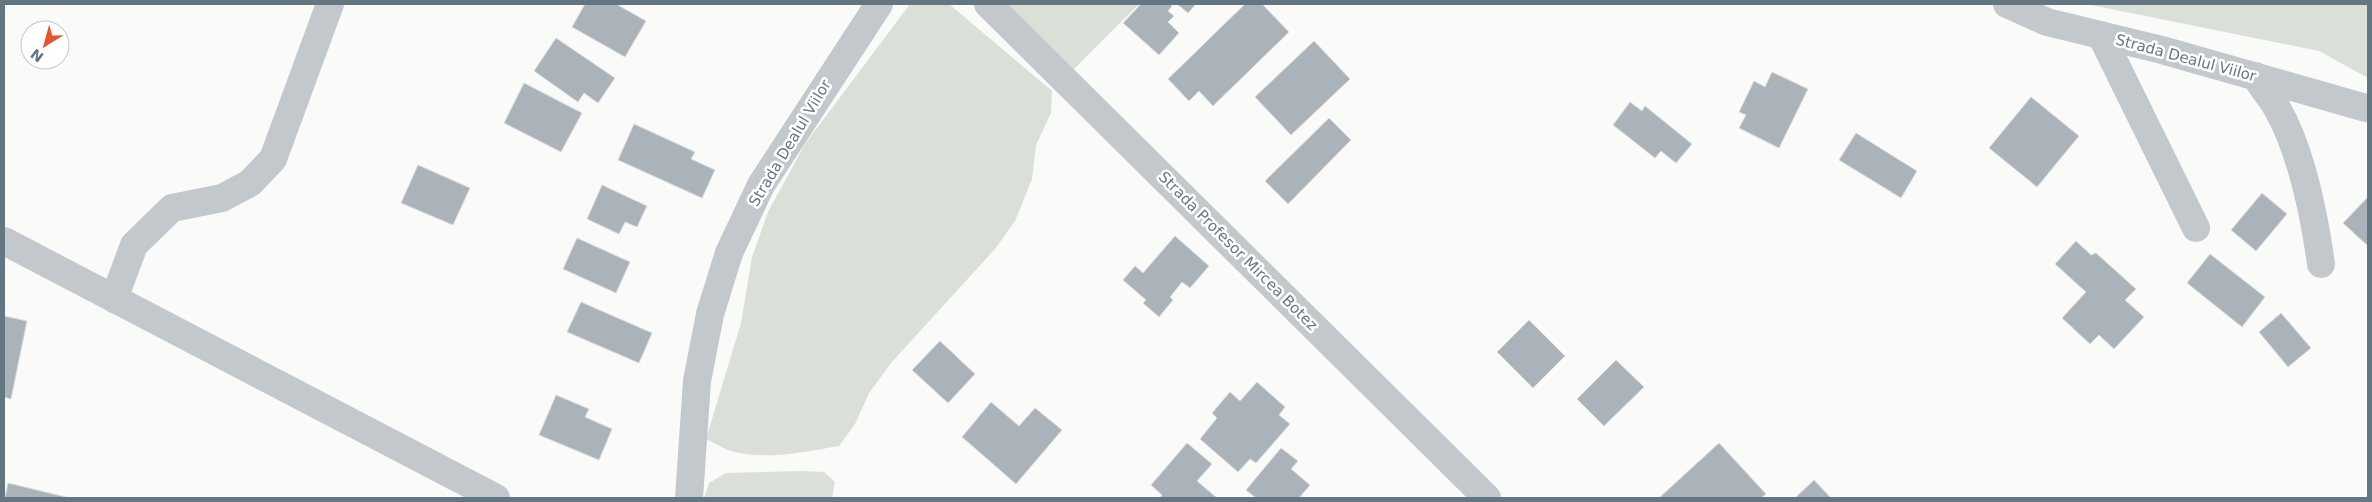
<svg xmlns="http://www.w3.org/2000/svg" width="2372" height="502" font-family="'DejaVu Sans',sans-serif">
<style>
.green{fill:#dadfd7}
.building{fill:#aab3b9;stroke:#dcdcda}
.lines{fill:none;stroke-linecap:round;stroke-linejoin:round}
.street{stroke:#c3c8cc;stroke-width:28}
.labels{text-anchor:middle;dominant-baseline:central;stroke-width:5;stroke-linejoin:round;paint-order:stroke}
.street-label{font-size:15px;fill:#657683;stroke:#fff}
</style>
<rect width="100%" height="100%" fill="#fafaf8"/>
<path class="green" d="M910,4H949L1052,91L1051,113L1036,145L1032,179L1015,221L995,249L891,363L869,393L855,424L839,446C805,452 768,460 735,452C725,450 715,443 706,439L741,323L752,257L768,212L805,144Z
M1003,4H1139L1073,70Z
M2086,4H2368V78L2319,51Z
M802,471L824,472L835,482L832,498H704L709,483L726,473Z"/>
<path class="building" d="M585,4H616L646,21L625,57L572,27Z
M1141,4H1170L1172,6L1168,11L1174,16L1168,22L1179,33L1159,55L1123,23Z
M1177,4H1196L1188,13Z
M1245,4H1262L1289,32L1213,106L1199,91L1189,101L1168,79Z
M556,38L615,78L598,103L584,93L578,102L534,71Z
M1314,41L1350,79L1291,135L1255,97Z
M1772,72L1808,89L1779,148L1739,128L1746,115L1739,112L1754,81L1765,87Z
M524,83L582,113L561,152L504,123Z
M2031,97L2079,136L2037,187L1989,148Z
M1630,102L1642,111L1645,106L1692,144L1676,163L1661,151L1655,158L1613,125Z
M1329,118L1351,140L1288,204L1265,181Z
M634,124L695,152L691,159L715,170L702,198L618,160Z
M1856,133L1917,171L1901,198L1839,160Z
M418,165L470,188L453,225L401,203Z
M602,185L647,206L637,227L625,222L619,234L587,219Z
M2262,193L2287,214L2256,251L2231,230Z
M2368,197V246L2343,223Z
M1175,236L1209,266L1190,288L1182,282L1170,297L1173,300L1159,317L1143,303L1146,300L1123,280L1135,266L1143,273Z
M577,238L630,262L616,293L563,269Z
M2076,241L2091,255L2096,253L2136,289L2125,300L2144,317L2114,349L2099,335L2090,344L2062,318L2086,292L2055,264Z
M2210,254L2265,297L2242,327L2187,283Z
M581,302L652,333L639,363L567,332Z
M2281,313L2311,348L2288,367L2259,332Z
M4,316L27,321L11,399L4,397Z
M1529,320L1565,356L1533,388L1497,352Z
M940,341L975,374L948,403L912,370Z
M1616,360L1644,387L1604,426L1577,399Z
M1257,382L1285,407L1279,415L1290,424L1256,463L1250,459L1238,472L1200,439L1217,418L1212,413L1230,392L1240,401Z
M556,395L589,409L585,417L612,429L599,460L539,435Z
M991,402L1019,426L1035,408L1062,430L1016,484L962,437Z
M1187,443L1212,464L1197,481L1217,498H1160L1162,495L1151,485Z
M1719,443L1766,494L1761,498H1659Z
M1281,448L1298,461L1291,469L1310,485L1299,498H1256L1246,490Z
M1814,480L1831,498H1795Z
M8,483L70,498H5Z"/>
<g class="lines">
<path class="street" d="M988,4L1487,498
M2007,4L2047,22L2162,50L2366,108
M2101,35L2196,228
M2255,76C2262,87 2271,97 2277,108C2302,152 2314,214 2321,264
M4,241L496,498
M114,299L134,245L172,208L222,198L250,183L273,159L330,4
M689,498L697,381L710,314L729,253L761,185L879,4"/>
</g>
<g class="labels">
<g class="street-label">
<text transform="translate(2186 58) rotate(15)">Strada Dealul Viilor</text>
<text transform="translate(790 143) rotate(-59)">Strada Dealul Viilor</text>
<text transform="translate(1238 251) rotate(45)">Strada Profesor Mircea Botez</text>
</g>
</g>
<rect width="2372" height="502" fill="none" stroke="#657683" stroke-width="10"/>
<g transform="translate(45 45) rotate(217)"><circle r="24" fill="#ffffff" stroke="#c1c8cd"/>
<path d="M0-4L9 19L0 12L-9 19Z" fill="#e4572e"/>
<text y="-8" font-size="14" font-weight="bold" text-anchor="middle" fill="#657683">N</text>
</g>
</svg>
